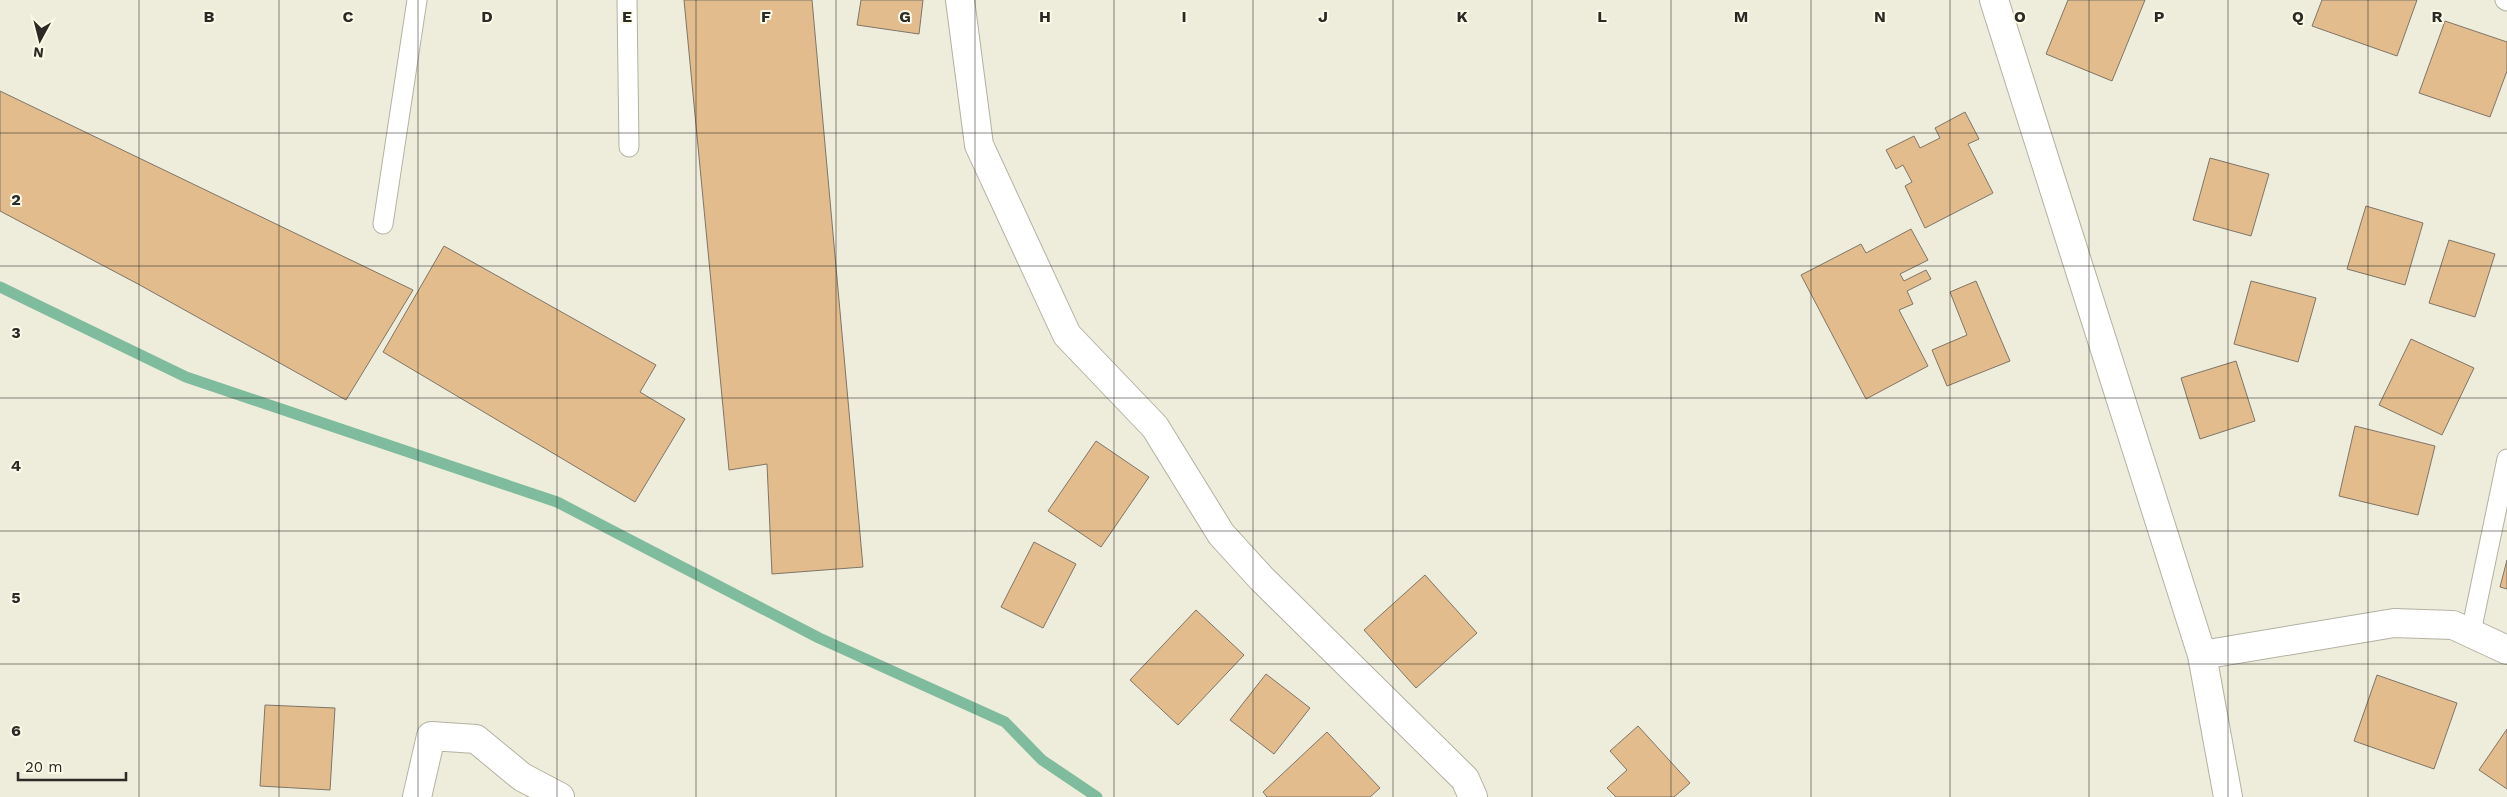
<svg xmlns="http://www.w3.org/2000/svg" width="2507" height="797" font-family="'Work Sans',sans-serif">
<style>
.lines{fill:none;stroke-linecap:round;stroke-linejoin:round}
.stream{stroke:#7fbb9d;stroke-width:11}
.building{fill:#e2bc8c;stroke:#7f7568}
.lane-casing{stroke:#b3b2a1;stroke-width:21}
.street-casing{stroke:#b3b2a1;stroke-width:30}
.lane{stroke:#fff;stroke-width:19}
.street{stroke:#fff;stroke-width:28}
.grid{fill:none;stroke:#2b2a24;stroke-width:1;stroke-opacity:0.55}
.grid-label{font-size:16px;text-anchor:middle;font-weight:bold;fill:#2b2a24;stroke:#fbfae8;stroke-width:4;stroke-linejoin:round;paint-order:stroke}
</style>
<rect width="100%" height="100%" fill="#eeecdb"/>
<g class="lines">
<path class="stream" d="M0,287L186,377L557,502L819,638L1005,722L1042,760L1097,797"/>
</g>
<path class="building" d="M684,0H812L863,567L772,574L767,464L729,470Z
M861,0H923L919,34L857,25Z
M2068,0H2145L2112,81L2046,54Z
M2322,0H2417L2397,56L2312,26Z
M2445,21L2507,42V71L2490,117L2419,93Z
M0,91L413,290L346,400L138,284L0,211Z
M1965,112L1979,139L1968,144L1993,193L1925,228L1905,186L1912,182L1903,165L1896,169L1886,150L1914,136L1920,148L1940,138L1935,128Z
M2210,158L2269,174L2251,236L2193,220Z
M2366,206L2423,223L2405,285L2347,269Z
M1911,229L1928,260L1900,274L1904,281L1926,270L1931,279L1907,291L1913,304L1899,310L1928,366L1866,399L1801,275L1861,244L1866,253Z
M2449,240L2495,254L2475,317L2429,303Z
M444,246L656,365L640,392L685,419L635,502L383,352Z
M1976,281L2010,361L1947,386L1932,350L1967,335L1950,292Z
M2251,281L2316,298L2298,362L2234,344Z
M2411,339L2474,368L2442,435L2379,405Z
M2236,361L2255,421L2200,439L2181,378Z
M2355,426L2435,446L2418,515L2339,496Z
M1096,441L1149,477L1101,547L1048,511Z
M1034,542L1076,564L1043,628L1001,607Z
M2507,560V589L2500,587Z
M1425,575L1477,633L1416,688L1364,630Z
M1196,610L1244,655L1178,725L1130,680Z
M1266,674L1310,708L1274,754L1230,720Z
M2377,675L2457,703L2434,769L2354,741Z
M265,705L335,708L330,790L260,786Z
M1638,726L1690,783L1674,797H1616L1607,788L1627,770L1610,751Z
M2507,729V789L2479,770Z
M1327,732L1380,788L1370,797H1267L1263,792Z"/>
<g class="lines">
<defs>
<path id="lane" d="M627,0L629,147
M2505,0L2507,1
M383,224L417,0
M2471,632L2507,459"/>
<path id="street" d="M960,0L979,145L1067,335L1155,427L1221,534L1261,578L1465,779L1473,797
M1994,0L2202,655L2228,797
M2202,655L2394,623L2453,625L2507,650
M417,797L431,736L476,739L522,777L560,797"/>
</defs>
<use href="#lane" class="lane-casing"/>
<use href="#street" class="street-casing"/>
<use href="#lane" class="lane"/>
<use href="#street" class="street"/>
</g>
<path class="grid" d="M139,0V797M279,0V797M418,0V797M557,0V797M696,0V797M836,0V797M975,0V797M1114,0V797M1253,0V797M1393,0V797M1532,0V797M1671,0V797M1811,0V797M1950,0V797M2089,0V797M2228,0V797M2368,0V797M0,133H2507M0,266H2507M0,398H2507M0,531H2507M0,664H2507"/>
<g class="grid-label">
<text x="209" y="22">B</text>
<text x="348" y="22">C</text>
<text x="487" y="22">D</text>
<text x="627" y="22">E</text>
<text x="766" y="22">F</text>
<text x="905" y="22">G</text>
<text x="1045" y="22">H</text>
<text x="1184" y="22">I</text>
<text x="1323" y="22">J</text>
<text x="1462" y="22">K</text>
<text x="1602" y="22">L</text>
<text x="1741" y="22">M</text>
<text x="1880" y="22">N</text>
<text x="2020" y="22">O</text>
<text x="2159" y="22">P</text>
<text x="2298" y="22">Q</text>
<text x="2437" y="22">R</text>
<text x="16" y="205">2</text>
<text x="16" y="338">3</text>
<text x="16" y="471">4</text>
<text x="16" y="603">5</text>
<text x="16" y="736">6</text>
</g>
<g transform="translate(40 40) rotate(187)" stroke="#fbfae8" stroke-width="4" paint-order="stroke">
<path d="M0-4L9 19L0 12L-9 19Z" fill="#2b2a24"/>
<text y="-8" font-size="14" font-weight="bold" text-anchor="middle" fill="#2b2a24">N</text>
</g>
<path d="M18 772v8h108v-8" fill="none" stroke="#2b2a24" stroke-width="2.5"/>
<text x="25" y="772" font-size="15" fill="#2b2a24" stroke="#fbfae8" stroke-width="4" paint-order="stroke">20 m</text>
</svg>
